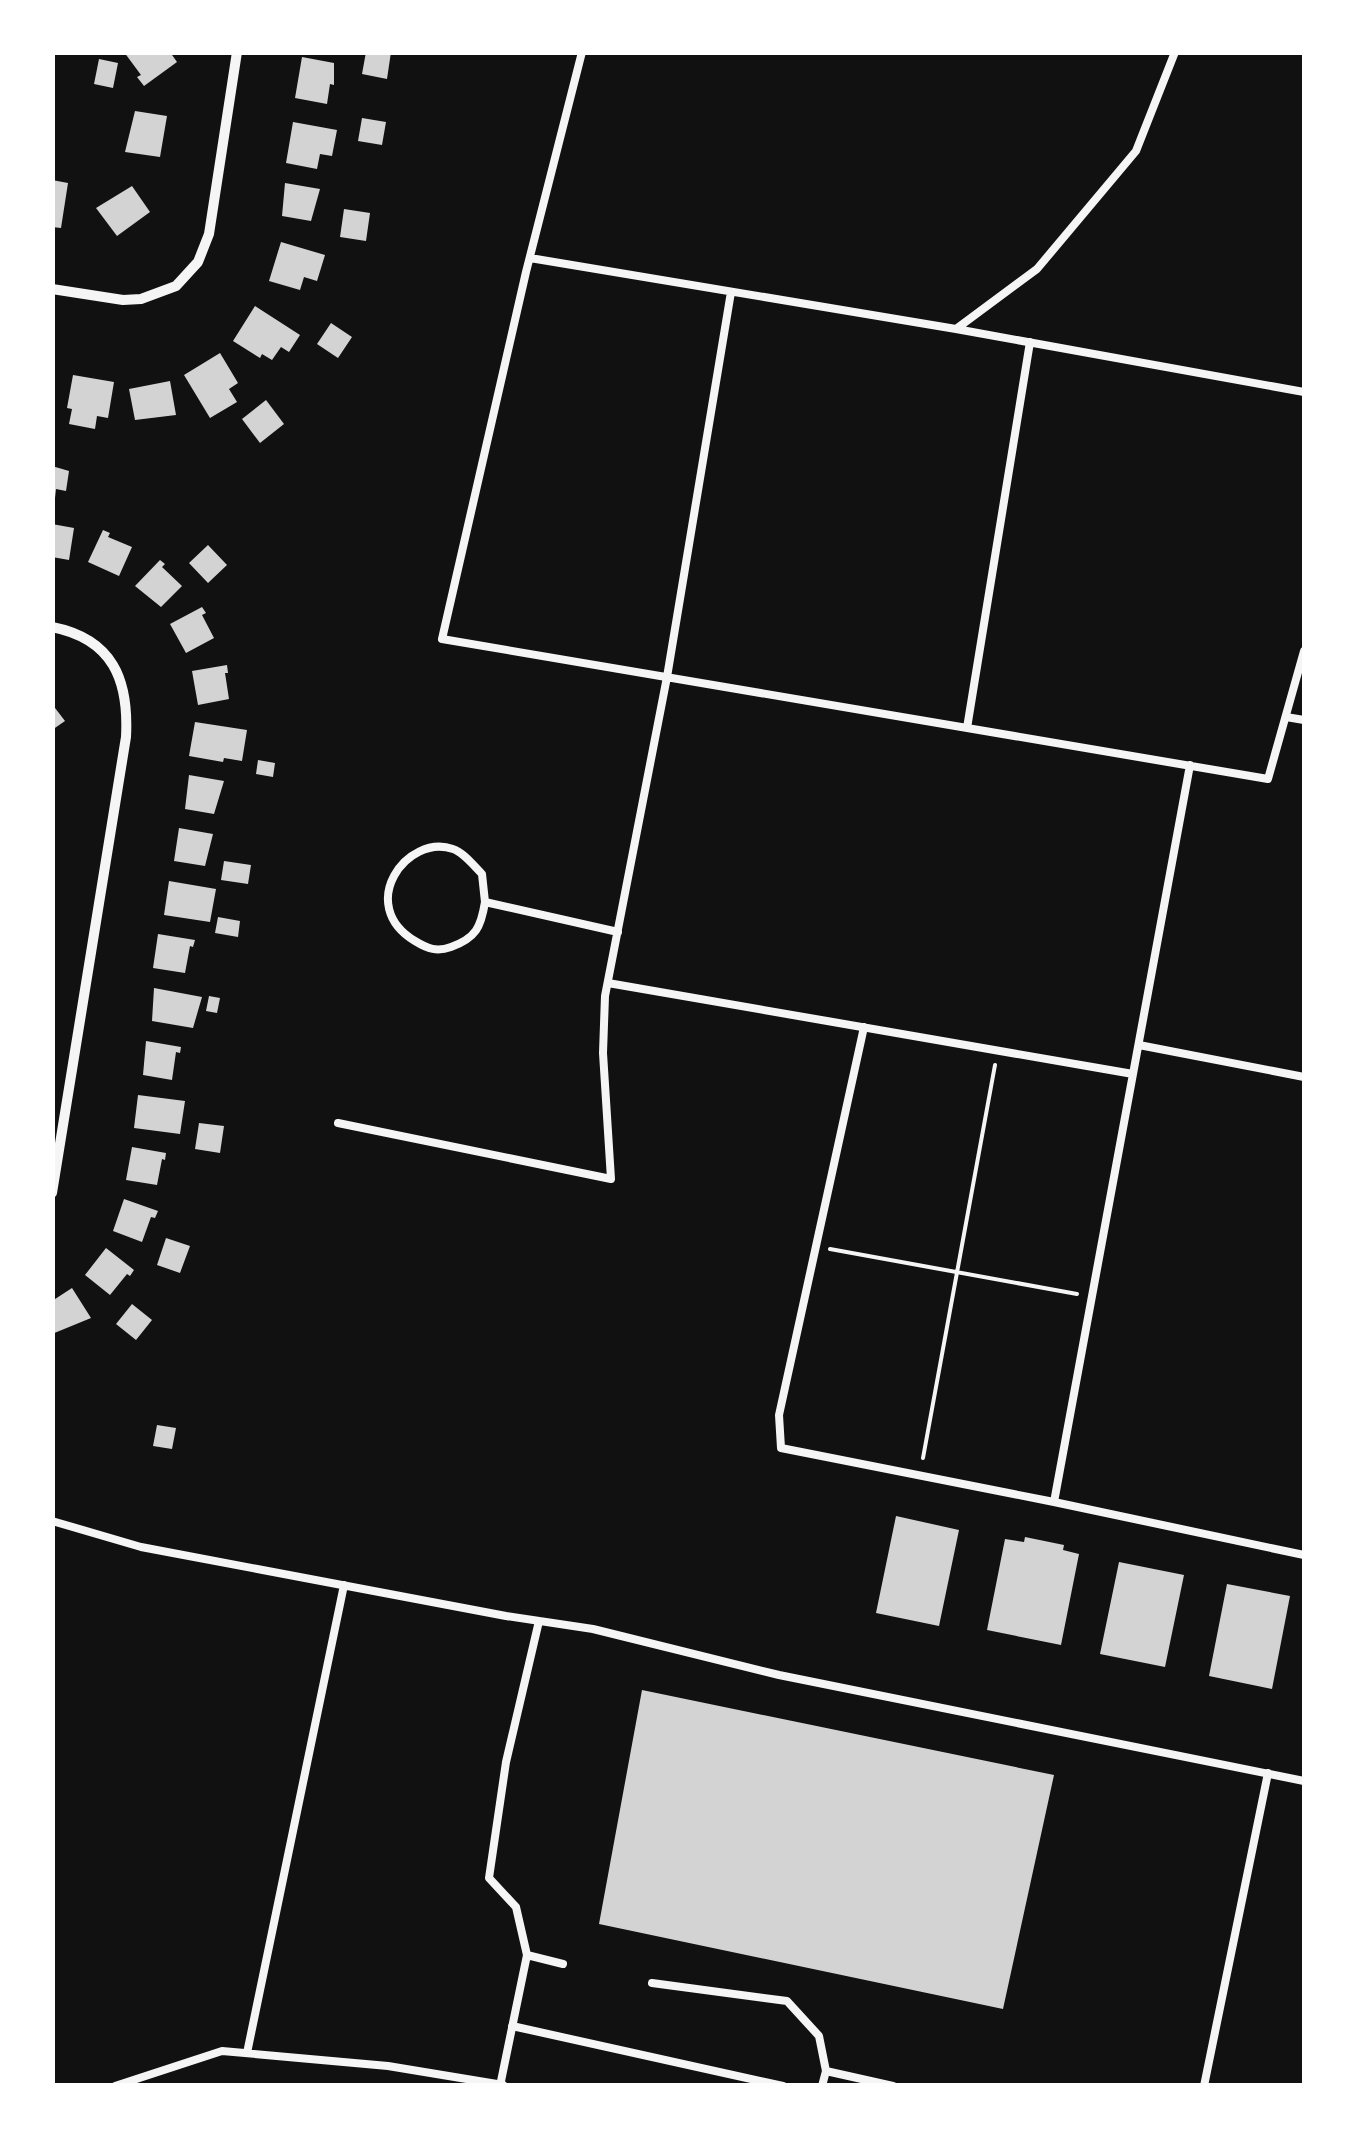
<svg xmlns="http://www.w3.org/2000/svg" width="1357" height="2138" font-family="Poppins,sans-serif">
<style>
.building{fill:#d3d3d3}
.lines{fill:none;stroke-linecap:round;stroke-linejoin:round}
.path{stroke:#f5f5f5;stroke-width:4}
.service{stroke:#f5f5f5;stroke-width:8}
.minor{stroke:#f5f5f5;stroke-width:10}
</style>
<rect width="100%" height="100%" fill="#111"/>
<path class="building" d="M124,52H170L177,62L144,86L137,77L141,75Z
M366,52H391L387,79L362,74Z
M302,57L334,63V85L330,84L327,104L295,98Z
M99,59L118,63L113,88L94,84Z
M135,111L167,116L160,157L125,152Z
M362,118L386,122L382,145L358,141Z
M293,122L337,130L332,156L320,154L317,169L286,163Z
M52,180L68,183L61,228L52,227Z
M285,183L320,189L311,221L282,216Z
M132,186L150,212L117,236L96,208Z
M344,209L370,213L366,241L340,237Z
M281,242L325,255L317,281L304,277L300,290L269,281Z
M255,306L300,335L289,352L281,347L272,360L262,354L260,358L233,341Z
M331,323L352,337L338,358L317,344Z
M220,353L238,383L229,389L237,402L210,418L184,375Z
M73,375L114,382L108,418L97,416L95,429L69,424L72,409L67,408Z
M170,381L176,415L135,420L129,389Z
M266,400L284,424L260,443L242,419Z
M52,466L69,471L66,491L56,489L55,498Z
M52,524L74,528L69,560L52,557Z
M103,530L110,533L108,537L132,547L119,576L88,562Z
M208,545L227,565L208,583L189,563Z
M160,560L165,564L162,567L182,586L161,607L135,586Z
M202,607L206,613L202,615L214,638L186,653L170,624Z
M227,665L228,673H225L229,699L198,705L192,671Z
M52,704L65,721L52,730Z
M195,722L247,730L242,761L224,758L223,762L189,756Z
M258,760L275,763L273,777L256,774Z
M189,775L224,781L214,814L185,809Z
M179,828L213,834L205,866L174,861Z
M224,861L251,865L248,884L221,880Z
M169,881L216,889L210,922L164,915Z
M218,917L240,921L238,937L215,933Z
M158,934L195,940L193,947L190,946L185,973L153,968Z
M154,988L202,997L193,1028L152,1021Z
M209,996L220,998L217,1013L206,1011Z
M146,1041L181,1047L180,1053L176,1052L172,1080L143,1075Z
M138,1095L185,1101L180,1134L134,1128Z
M199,1123L224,1126L220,1153L195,1149Z
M132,1147L166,1153L165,1160L162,1159L157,1185L126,1180Z
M124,1199L158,1211L155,1218L151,1217L142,1242L113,1231Z
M166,1238L190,1246L180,1273L157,1265Z
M106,1248L134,1270L130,1276L127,1274L110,1295L85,1275Z
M72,1288L91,1318L52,1334V1301Z
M132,1304L152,1320L136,1340L116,1324Z
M157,1425L176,1428L172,1449L153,1446Z
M896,1516L959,1530L939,1626L876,1613Z
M1025,1537L1064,1545L1063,1550L1079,1554L1061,1645L987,1630L1005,1539L1024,1542Z
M1119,1562L1184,1575L1165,1667L1100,1654Z
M1227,1584L1290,1596L1272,1689L1209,1676Z
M642,1690L1054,1775L1003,2009L599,1924Z"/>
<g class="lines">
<path class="path" d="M830,1249L1077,1294
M923,1458L995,1065"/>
<path class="service" d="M582,52L526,272L442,639L1268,779L1304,651
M530,258L956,329L1037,269L1136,151L1175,52
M956,329L1304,392
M1286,717L1304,720
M967,728L1030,342
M485,902C481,927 476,938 451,947C437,952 428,949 415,941C355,905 407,833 453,849C463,852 474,866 482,874L485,902L618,932
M608,983L1133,1074L1190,765
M864,1027L779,1415L781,1448L1054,1502
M1139,1045L1304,1077
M1133,1074L1054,1502L1304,1555
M338,1123L611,1179L603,1053L605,996L667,677L731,292
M52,1521L141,1547L506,1616L593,1629L779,1675L1304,1781
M527,1955L563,1964
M652,1983L787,2001L819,2036L826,2071L822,2086
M512,2026L783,2086
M247,2053L344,1585
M826,2071L893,2086
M115,2086L222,2051L388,2066L503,2085
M500,2086L527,1955L516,1907L489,1878L506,1762L539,1621
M1204,2086L1268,1773"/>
<path class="minor" d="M52,289L123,300L141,299L176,286L198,262L209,234L237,52
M52,627C113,639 129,680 126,737L52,1193"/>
</g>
<rect width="1357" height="2138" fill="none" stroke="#ffffff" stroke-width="110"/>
</svg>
